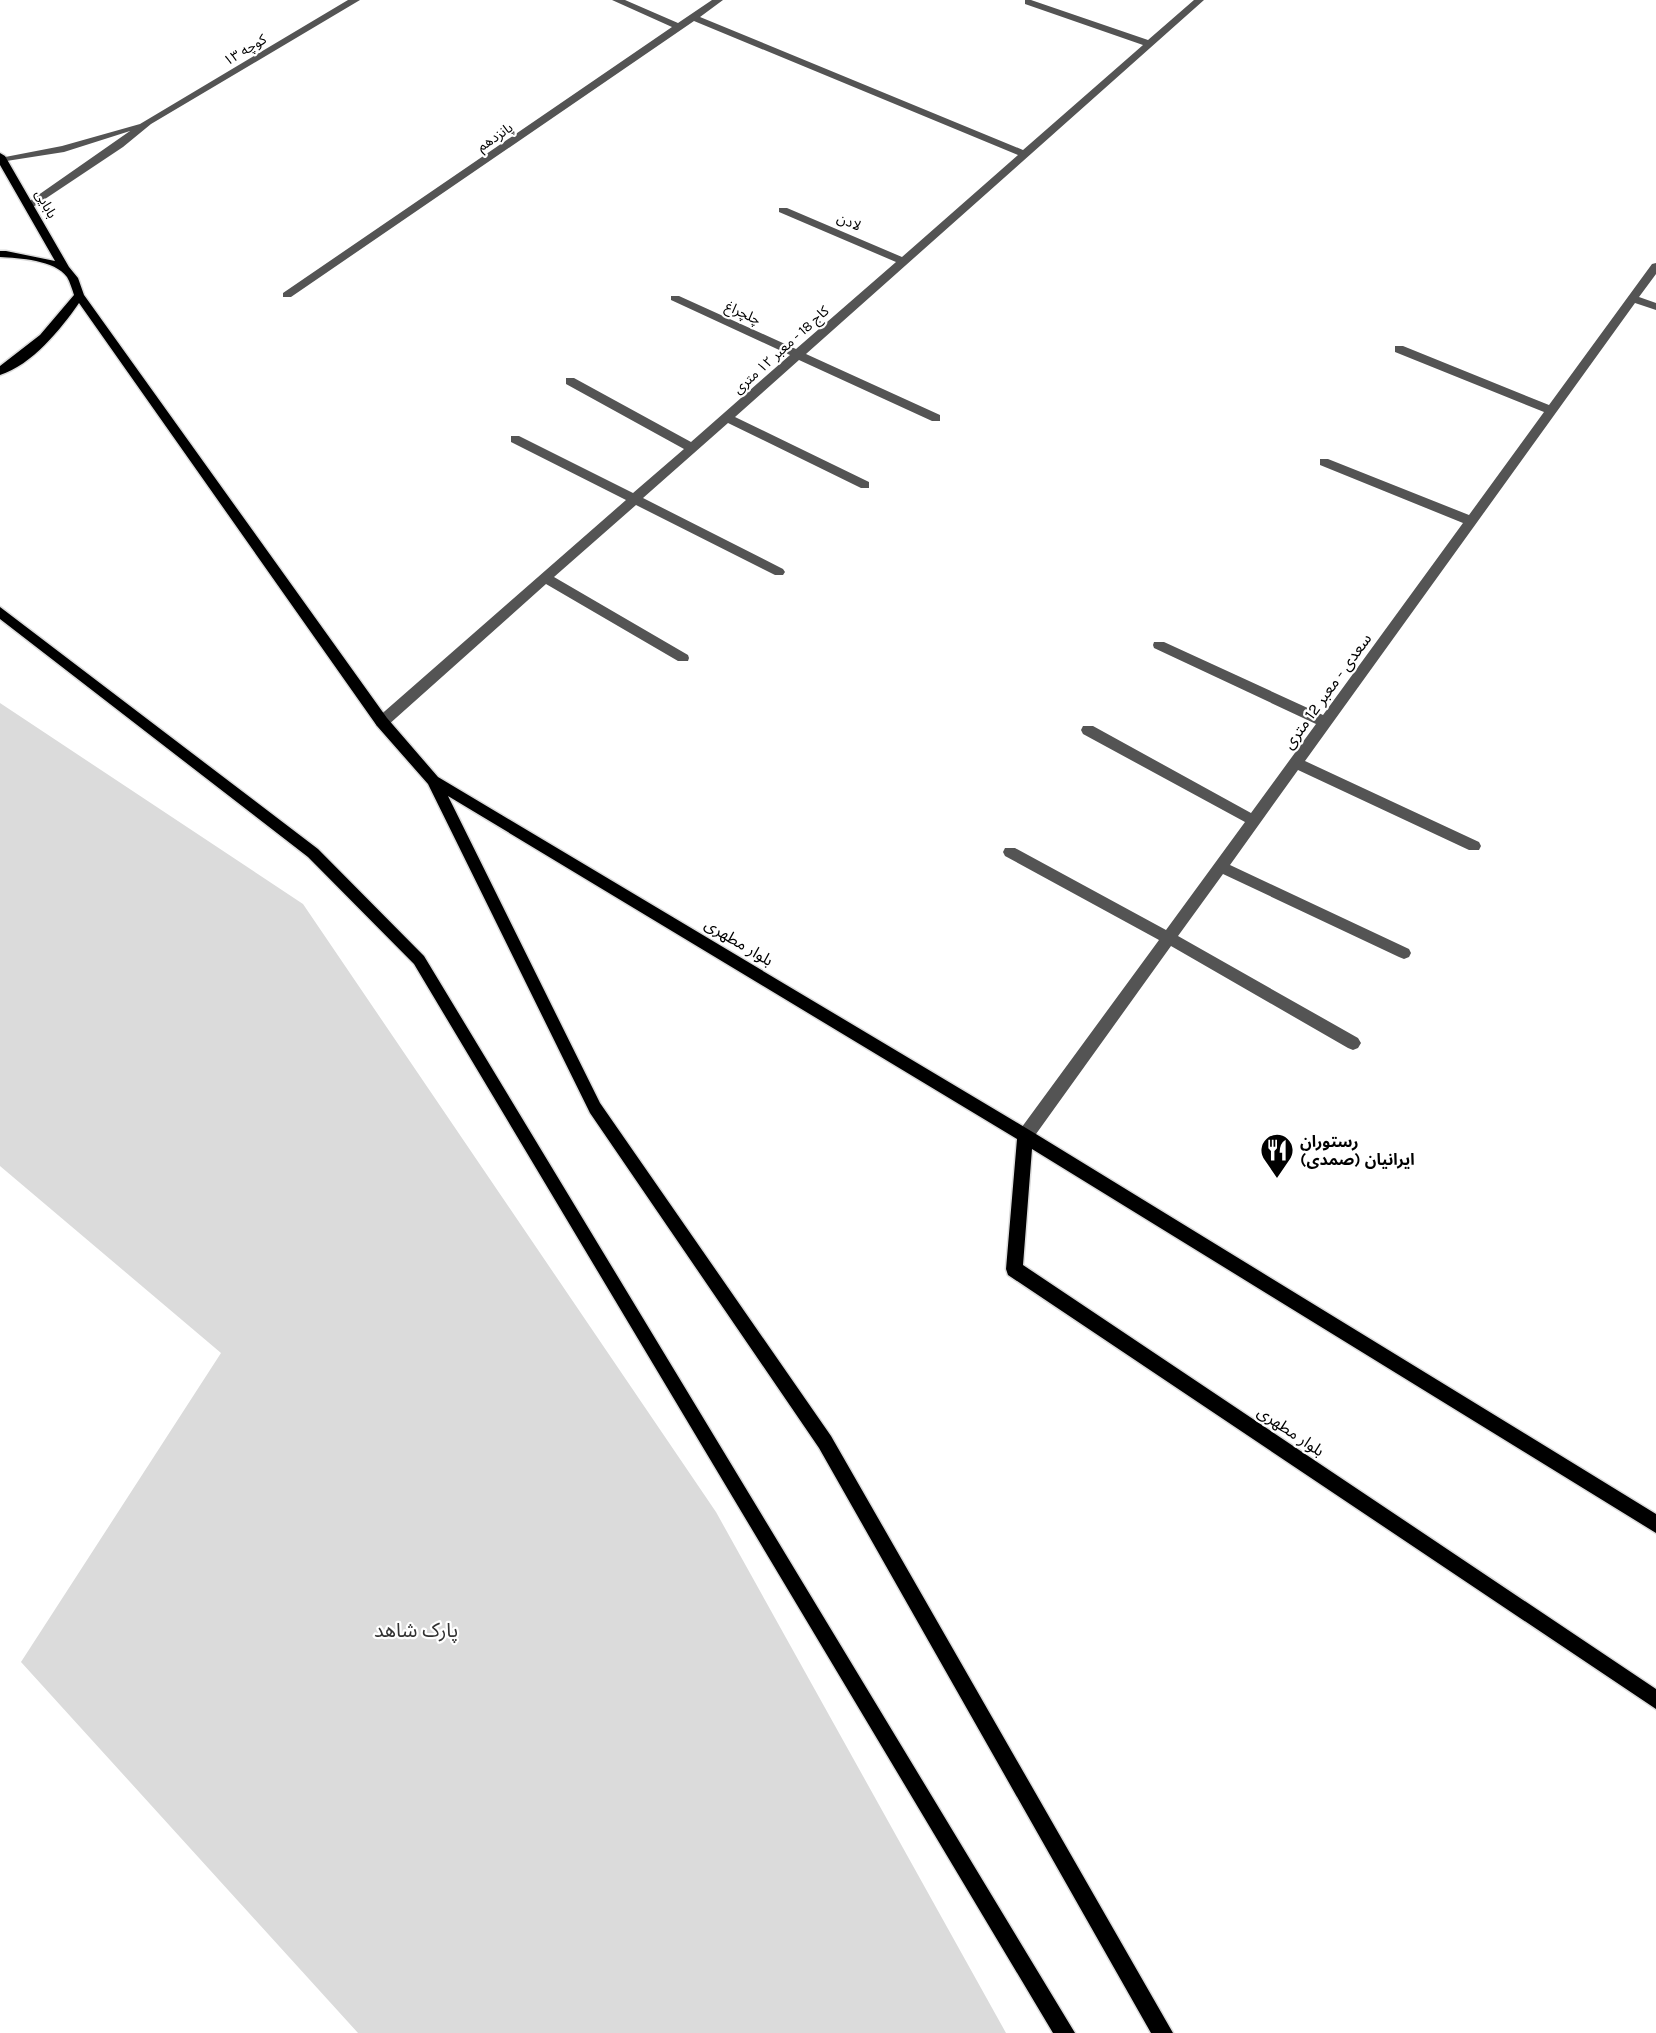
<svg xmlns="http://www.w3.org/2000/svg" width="1656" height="2033" font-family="Karla,'Noto Sans Arabic',sans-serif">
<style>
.green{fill:#dbdbdb}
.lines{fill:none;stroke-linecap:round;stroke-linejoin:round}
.major-casing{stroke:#dbdbdb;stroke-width:3}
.minor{fill:#545454;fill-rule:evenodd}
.major{fill:#000;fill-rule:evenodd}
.labels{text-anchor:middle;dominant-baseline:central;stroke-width:4.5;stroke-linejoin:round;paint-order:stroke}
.far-street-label{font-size:14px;fill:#000;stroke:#fff}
.street-label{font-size:16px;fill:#000;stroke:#fff}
.poi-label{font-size:16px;font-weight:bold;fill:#000;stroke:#fff;text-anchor:start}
.near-park-label{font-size:20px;fill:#323232;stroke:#fff}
</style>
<rect width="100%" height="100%" fill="#fff"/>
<path class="green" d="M0,703L303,904L716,1512L1006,2033H358L21,1662L221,1353L0,1166Z"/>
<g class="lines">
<defs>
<path id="major" d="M0,153L5,156L69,267L78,278L84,295L387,718L438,777L1031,1131L1656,1514V1533L1032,1149L1023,1265L1656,1689V1709L1008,1275L1006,1269L1017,1139L448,796L600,1103L831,1436L1173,2033H1151L819,1448L590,1113L428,784L377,726L79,303C61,329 32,365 0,375V366L40,335L74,295C72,289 70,282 67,277C55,260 19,258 0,257V251H6L55,261L0,165Z
M0,607L318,849L424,956L1075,2033H1053L414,964L308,857L0,619Z"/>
</defs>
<use href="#major" class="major-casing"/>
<path class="minor" d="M348,0H360L151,124L123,147L33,207L24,205L130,131L64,152L0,162V158L62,146L140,124Z
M612,0H625L678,23L712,0H723L700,17L1023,150L1143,45L1025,4V0H1031L1148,40L1194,0H1204L806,354L940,415V421H932L799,360L735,417L869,482V488H861L728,423L643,498L783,569L785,572L783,575H775L636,505L554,577L688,655L689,658L688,661H678L546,584L387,726H377L375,722L377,718L626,500L511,442V436H519L633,493L684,449L566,384V378H574L691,442L790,355L671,300V296H679L796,349L896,262L779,212V208H787L902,257L1018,155L694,21L291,297H283V293L672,27Z
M1656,263V274L1639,297L1656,303V310L1635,303L1305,761L1479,842L1481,846L1479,850H1469L1298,770L1230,865L1409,949L1411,953L1409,957L1404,959L1399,957L1223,874L1178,936L1358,1038L1361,1043L1358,1048L1353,1050L1348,1048L1171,946L1031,1141L1025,1143L1019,1141L1017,1136L1019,1131L1159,940L1005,856L1003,852L1005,848H1015L1166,930L1245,822L1083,734L1081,730L1083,726H1093L1251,813L1316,724L1154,648L1153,645L1154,642H1164L1323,715L1463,523L1320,465V459H1328L1469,515L1544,412L1395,352V346H1403L1549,405L1652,264Z"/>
<use href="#major" class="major"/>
</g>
<defs>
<symbol id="restaurant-pin" viewBox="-11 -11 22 30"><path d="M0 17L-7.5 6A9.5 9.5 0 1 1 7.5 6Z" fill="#000" stroke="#fff"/><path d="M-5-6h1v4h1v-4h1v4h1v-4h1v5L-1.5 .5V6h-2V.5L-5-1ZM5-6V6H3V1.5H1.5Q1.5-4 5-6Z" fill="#fff"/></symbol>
</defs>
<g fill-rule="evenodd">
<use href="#restaurant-pin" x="1258" y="1131" width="38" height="52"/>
</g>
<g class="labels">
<g class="far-street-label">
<text transform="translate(245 50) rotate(-31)">کوچه ۱۳</text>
<text transform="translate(495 137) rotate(-34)">پانزدهم</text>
<text transform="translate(46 204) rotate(61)">بابایی</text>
<text transform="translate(849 222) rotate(23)">لادن</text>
<text transform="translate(743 313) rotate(25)">چلچراغ</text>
<text transform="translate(781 350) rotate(-42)">کاج 18 - معبر ۱۲ متری</text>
</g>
<g class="street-label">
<text transform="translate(1327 691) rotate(-54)">سعدی - معبر 12 متری</text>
<text transform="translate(739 942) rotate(31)">بلوار مطهری</text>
<text transform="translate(1291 1431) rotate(34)">بلوار مطهری</text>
</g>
<g class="poi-label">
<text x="1300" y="1141">رستوران<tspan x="1300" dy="18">ایرانیان (صمدی)</tspan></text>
</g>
<g class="near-park-label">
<text x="416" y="1630">پارک شاهد</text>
</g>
</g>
</svg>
